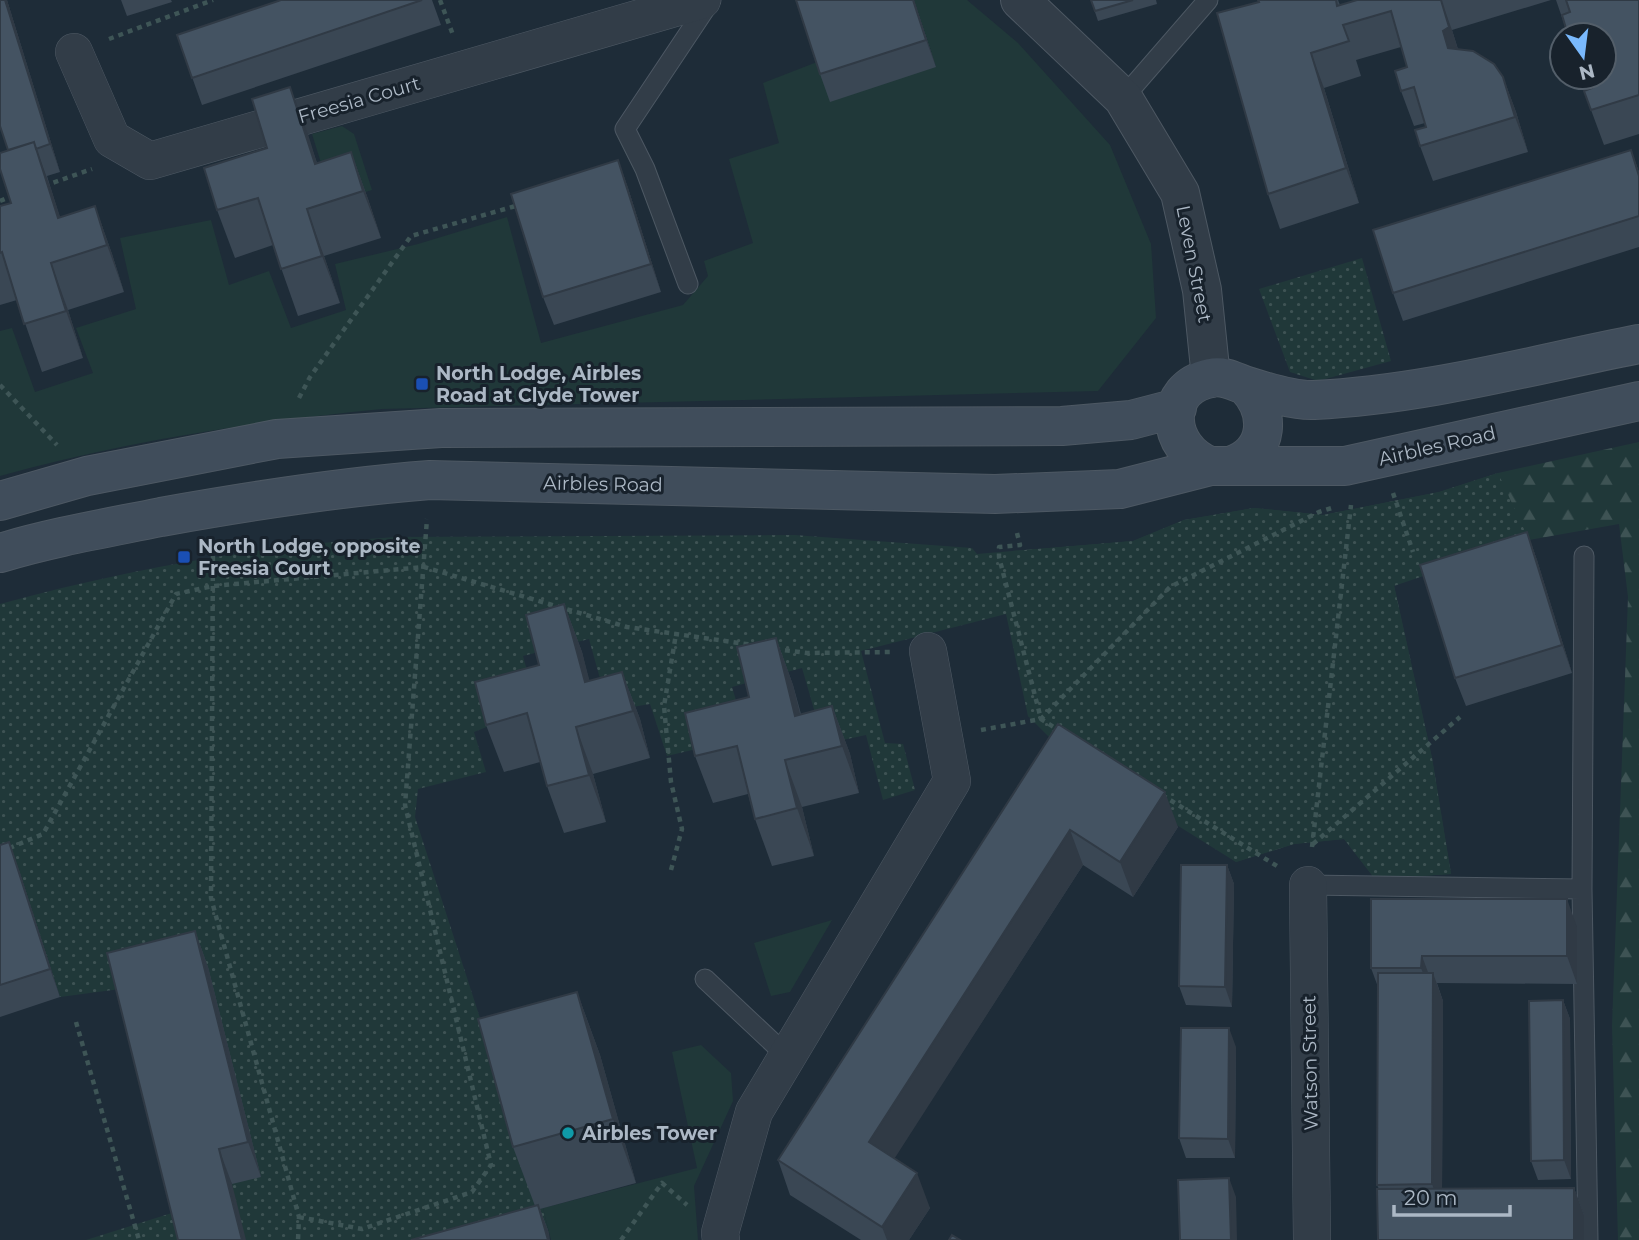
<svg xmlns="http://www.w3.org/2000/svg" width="1639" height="1240" font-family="Montserrat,sans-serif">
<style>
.green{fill:#203839}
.forest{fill:url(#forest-firs)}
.park{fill:url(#park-dots)}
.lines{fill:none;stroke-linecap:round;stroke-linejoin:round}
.service-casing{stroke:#4d5863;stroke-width:21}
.minor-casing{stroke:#4d5863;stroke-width:38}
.tertiary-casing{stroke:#4d5863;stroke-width:40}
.secondary-casing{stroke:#4d5863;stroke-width:40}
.path{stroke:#3e5556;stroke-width:4.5;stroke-dasharray:5 5;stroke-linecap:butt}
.service{stroke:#323d48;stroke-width:19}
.minor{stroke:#323d48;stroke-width:37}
.tertiary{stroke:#323d48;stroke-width:38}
.secondary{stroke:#404d5b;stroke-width:38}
.wall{fill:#3a4754}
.shaded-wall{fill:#303a45}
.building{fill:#445362;stroke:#303a45;stroke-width:2}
.transit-dot{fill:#1a4fb4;stroke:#18222c;stroke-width:2.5}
.culture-dot{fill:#0f9aa8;stroke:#18222c;stroke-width:2.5}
.labels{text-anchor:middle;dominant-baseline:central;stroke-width:6;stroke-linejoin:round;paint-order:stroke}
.street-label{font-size:19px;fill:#acb8c5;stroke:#18222c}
.poi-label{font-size:19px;font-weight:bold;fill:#acb8c5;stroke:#18222c;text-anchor:start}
</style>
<defs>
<pattern id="forest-firs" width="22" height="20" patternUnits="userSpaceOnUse" patternTransform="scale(1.75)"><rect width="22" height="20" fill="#203839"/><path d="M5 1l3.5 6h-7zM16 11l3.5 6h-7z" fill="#3e5354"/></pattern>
<pattern id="park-dots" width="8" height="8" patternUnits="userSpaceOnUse" patternTransform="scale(1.75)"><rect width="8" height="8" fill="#203839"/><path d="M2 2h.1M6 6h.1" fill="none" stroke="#3e5354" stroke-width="1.8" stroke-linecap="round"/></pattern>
</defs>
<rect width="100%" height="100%" fill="#1e2c38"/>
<path class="green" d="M914,0H967L1018,43L1110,145L1151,244L1156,318L1098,391L382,409C253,422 125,441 0,476V331L12,328L35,392L93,373L76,328L136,309L120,238L211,220L229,285L269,271L291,328L346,310L335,264L418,244L507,217L541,343L683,305L708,276L704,261L753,243L729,159L779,143L763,83L817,62L936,67Z
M342,126L354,134L372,190L333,202L312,134Z
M832,920L790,992L771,996L754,943Z
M701,1045L731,1073L733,1101L694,1186L698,1240H551L543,1208L697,1168L672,1052Z"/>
<path class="forest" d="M1639,442V1240H1618L1612,1026L1628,597L1619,524L1529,540L1394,585L1432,758L1451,874L1375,879L1344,839L1294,844L1236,862L1028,716L1012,551L1133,541L1184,520L1254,508L1323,515L1439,492L1498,473Z"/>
<path class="park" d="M1362,258L1391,361L1318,381L1290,372L1259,289Z
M1498,473L1529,540L1394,586L1432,758L1451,874L1375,879L1344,839L1294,844L1236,862L1071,759L1028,716L1006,614L861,651L885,743L903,744L915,790L883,800L866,735L824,744L802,668L732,687L747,737L667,756L650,704L609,711L589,639L523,656L537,707L474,732L486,772L418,789L415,817L501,1083L537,1210L543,1208L549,1233L522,1240H246L120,989L60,997L19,870L0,876V604C128,569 263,545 396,537L794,535L972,548L977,554L1133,541L1184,520L1254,508L1323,515L1439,492Z
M175,1212L182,1240H86Z"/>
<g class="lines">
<defs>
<path id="service" d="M1123,98L1208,0
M688,284L645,169L625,129L711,0
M1308,885L1582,889L1584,556
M1582,889L1588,1240
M705,979L787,1056"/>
<path id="minor" d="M74,52L112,139L150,161L702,0
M1308,885L1312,1240
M721,1240L720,1233L754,1112L952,781L928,651"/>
<path id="tertiary" d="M1020,0L1123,98L1180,193L1202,290L1211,378"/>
<path id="secondary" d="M1233,465C1270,451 1271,412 1246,386
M1210,466C1165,448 1161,388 1211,378C1224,375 1235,382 1247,386C1266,392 1294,401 1314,400C1424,395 1532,365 1639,344
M0,501L87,476L277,439L441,428L1062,426L1131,420L1177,408
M0,553C53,537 107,528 161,517C250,501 339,487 430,480L995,494L1120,489L1210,466H1345L1639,401"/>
</defs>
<use href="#service" class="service-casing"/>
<use href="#minor" class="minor-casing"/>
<use href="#tertiary" class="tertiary-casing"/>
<use href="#secondary" class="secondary-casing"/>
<path class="path" d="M440,0L453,35
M109,39L213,0
M44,186L92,169
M0,201L12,196
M0,385L57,445
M299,398L310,377L411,236L519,205
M1393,493L1413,552
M1017,533L1020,545L999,547V557L1041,719L1060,731
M213,546L211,898L299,1217L298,1240
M775,649L807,653L892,652
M981,730L1041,719L1170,587L1319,512L1335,507
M1162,795L1277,866
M1313,844L1460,717
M1312,847L1351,505
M0,852L43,834L176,594L213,586L424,567L627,627L753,645
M671,870L682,829L671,782L664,706L676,634
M76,1022L139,1240
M299,1217L362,1229L472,1192L491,1165L405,805L427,519
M621,1240L662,1183L687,1205"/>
<use href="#service" class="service"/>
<use href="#minor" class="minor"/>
<use href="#tertiary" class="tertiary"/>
<use href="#secondary" class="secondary"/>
</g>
<path class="wall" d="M0,0H7L60,172L47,176L60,218L95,206L112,254L124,292L68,310L83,358L42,372L17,300L0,305V206L11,203Z
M121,0H171L172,2L127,16Z
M281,0H432L441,25L202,105L177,35Z
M914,0L936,67L830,102L820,74Z
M1091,0H1156L1157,4L1098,21Z
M1338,0L1340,5L1357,0H1551L1452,30L1458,49L1503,77L1516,112L1528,152L1433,181L1420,146L1426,127L1425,123L1414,126L1401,91L1407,67L1401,47L1356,60L1361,76L1324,88L1359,203L1280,229L1268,194L1217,13Z
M1556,0H1639V134L1604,145L1584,91L1592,88L1591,83L1586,85L1583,77H1604V35H1568Z
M290,87L317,163L351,152L368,199L381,238L324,256L340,303L298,316L273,245L235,258L217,210L267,148Z
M1631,150L1639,172V247L1403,321L1393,293Z
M618,160L628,188L661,292L554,325L543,297Z
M1527,532L1537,560L1572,673L1466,706L1455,678Z
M564,604L582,652L589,681L622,672L640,719L650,758L593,774L606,822L564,833L547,786L540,762L504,772L486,725L539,665Z
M776,638L793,685L801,714L832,706L850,754L859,793L802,807L814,856L772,866L755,819L748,794L713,803L695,756L749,697Z
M1058,724L1178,827L1133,897L1083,865L894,1158L930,1208L909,1240H861L790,1195L778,1160Z
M0,845L19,870L60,997L0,1017Z
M1227,865L1234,884L1232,1007L1186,1005L1179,986Z
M1371,899L1577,927V984L1437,983L1443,1001L1442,1188H1574L1584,1215L1379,1189L1377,1185L1378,987L1371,968Z
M195,931L208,967L261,1177L232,1184L107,953Z
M577,992L600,1055L636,1183L540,1209L549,1233L535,1206L513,1147Z
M1563,1000L1570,1019L1571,1179L1538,1180L1531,1161Z
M1236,1047L1235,1158H1186L1179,1138Z"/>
<path class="shaded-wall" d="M5,0H7L60,172L50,144Z
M913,0H914L936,67L926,40Z
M1441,0L1452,30L1462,63L1448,48L1443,31Z
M1311,53L1324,88L1359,203L1346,168Z
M1503,77L1516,112L1528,152L1515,117Z
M290,87L308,134L329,202L315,164Z
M34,142L51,189L73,256L58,218Z
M351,152L368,199L381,238L363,191Z
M618,160L628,188L661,292L651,264Z
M95,206L112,254L124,292L107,245Z
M307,209L324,256L340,303L322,256Z
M51,263L68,310L83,358L66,311Z
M1527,532L1537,560L1572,673L1562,645Z
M564,604L582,652L600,720L585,682Z
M776,638L793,685L810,754L795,716Z
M622,672L640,719L650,758L633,711Z
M832,706L850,754L859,793L842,746Z
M576,727L593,774L606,822L589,775Z
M785,760L802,807L814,856L797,808Z
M1165,792L1178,827L1133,897L1120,862Z
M1070,830L1083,865L882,1178L869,1142Z
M9,842L19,870L60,997L50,969Z
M1227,865L1234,884L1232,1007L1225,987Z
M1567,899L1577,927V984L1567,956Z
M195,931L208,967L261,1177L248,1142Z
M1422,956L1432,983V996L1421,968Z
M1433,973L1443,1001L1442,1212L1432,1184Z
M577,992L600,1055L636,1183L613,1119Z
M1563,1000L1570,1019L1571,1179L1564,1160Z
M1229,1028L1236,1047L1235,1158L1228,1139Z
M219,1149L232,1184L246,1240H242Z
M917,1173L930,1208L909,1240H887L882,1227Z
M1229,1178L1236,1197L1237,1240H1231Z
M1574,1188L1584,1215V1240H1574Z
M538,1205L549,1233L550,1240H548Z"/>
<path class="building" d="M0,0H5L50,144L36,149L34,142L8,150L0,126Z
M281,0H422L192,78L177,35Z
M796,0H913L926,40L820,74Z
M1091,0H1133L1095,11Z
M1258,0H1336L1337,6L1357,0H1441L1449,27L1443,31L1448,48L1473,51L1494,64L1503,77L1515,117L1420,146L1415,130L1426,127L1414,87L1401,91L1395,71L1407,67L1391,11L1343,25L1349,41L1311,53L1346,168L1268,194L1217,13L1259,2Z
M1566,0H1639V95L1591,110L1584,91L1592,88L1589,77H1604V35H1568L1562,15L1570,12Z
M290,87L315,164L351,152L363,191L307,209L322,256L281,269L258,198L217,210L204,168L267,148L252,99Z
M34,142L58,218L95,206L107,245L51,263L66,311L24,324L2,252L0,253V206L11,203L0,169V153Z
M1631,150L1639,176V216L1393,293L1373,230Z
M618,160L651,264L543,297L511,194Z
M1527,532L1562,645L1455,678L1420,565Z
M564,604L585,682L622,672L633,711L576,727L589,775L547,786L527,713L486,725L475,682L539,665L526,615Z
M776,638L795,716L832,706L842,746L785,760L797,808L755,819L737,746L695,756L685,713L749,697L737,647Z
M1058,724L1165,792L1120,862L1070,830L869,1142L917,1173L882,1227L778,1160Z
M9,842L50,969L0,985V845Z
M1181,865H1227L1225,987L1179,986Z
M1371,899H1567V956H1422L1421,968H1371Z
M195,931L248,1142L219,1149L242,1240H178L107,953Z
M1378,973H1433L1432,1184L1377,1185Z
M577,992L613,1119L513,1147L478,1019Z
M1563,1000L1564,1160L1531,1161L1529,1001Z
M1181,1028H1229L1228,1139L1179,1138Z
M1229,1178L1231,1240H1180L1178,1180Z
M1574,1188V1240H1378L1377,1189Z
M538,1205L548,1240H411Z
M952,1235L960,1240H949Z"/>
<g class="transit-dot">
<rect x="415" y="377" width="14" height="14" rx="3.5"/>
<rect x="177" y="550" width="14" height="14" rx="3.5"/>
</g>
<circle class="culture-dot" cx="568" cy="1133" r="7"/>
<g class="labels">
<g class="street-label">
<text transform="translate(359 100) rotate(-16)">Freesia Court</text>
<text transform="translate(1194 264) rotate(79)">Leven Street</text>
<text transform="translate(1437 446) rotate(-13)">Airbles Road</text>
<text transform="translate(603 484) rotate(1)">Airbles Road</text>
<text transform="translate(1310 1063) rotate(-91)">Watson Street</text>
</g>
<g class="poi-label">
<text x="436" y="373">North Lodge, Airbles<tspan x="436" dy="22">Road at Clyde Tower</tspan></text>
<text x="198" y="546">North Lodge, opposite<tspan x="198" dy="22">Freesia Court</tspan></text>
<text x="582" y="1133">Airbles Tower</text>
</g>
</g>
<g transform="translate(1583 56) rotate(166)"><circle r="33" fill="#18222c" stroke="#535e69" stroke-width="2"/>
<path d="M0-5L12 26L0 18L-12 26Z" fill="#79b9fd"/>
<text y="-10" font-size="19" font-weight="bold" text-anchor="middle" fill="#acb8c5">N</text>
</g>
<path d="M1394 1205v10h116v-10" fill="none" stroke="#acb8c5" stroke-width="3.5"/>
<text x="1404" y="1205" font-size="21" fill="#acb8c5" stroke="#18222c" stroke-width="5" paint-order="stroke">20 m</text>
</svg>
